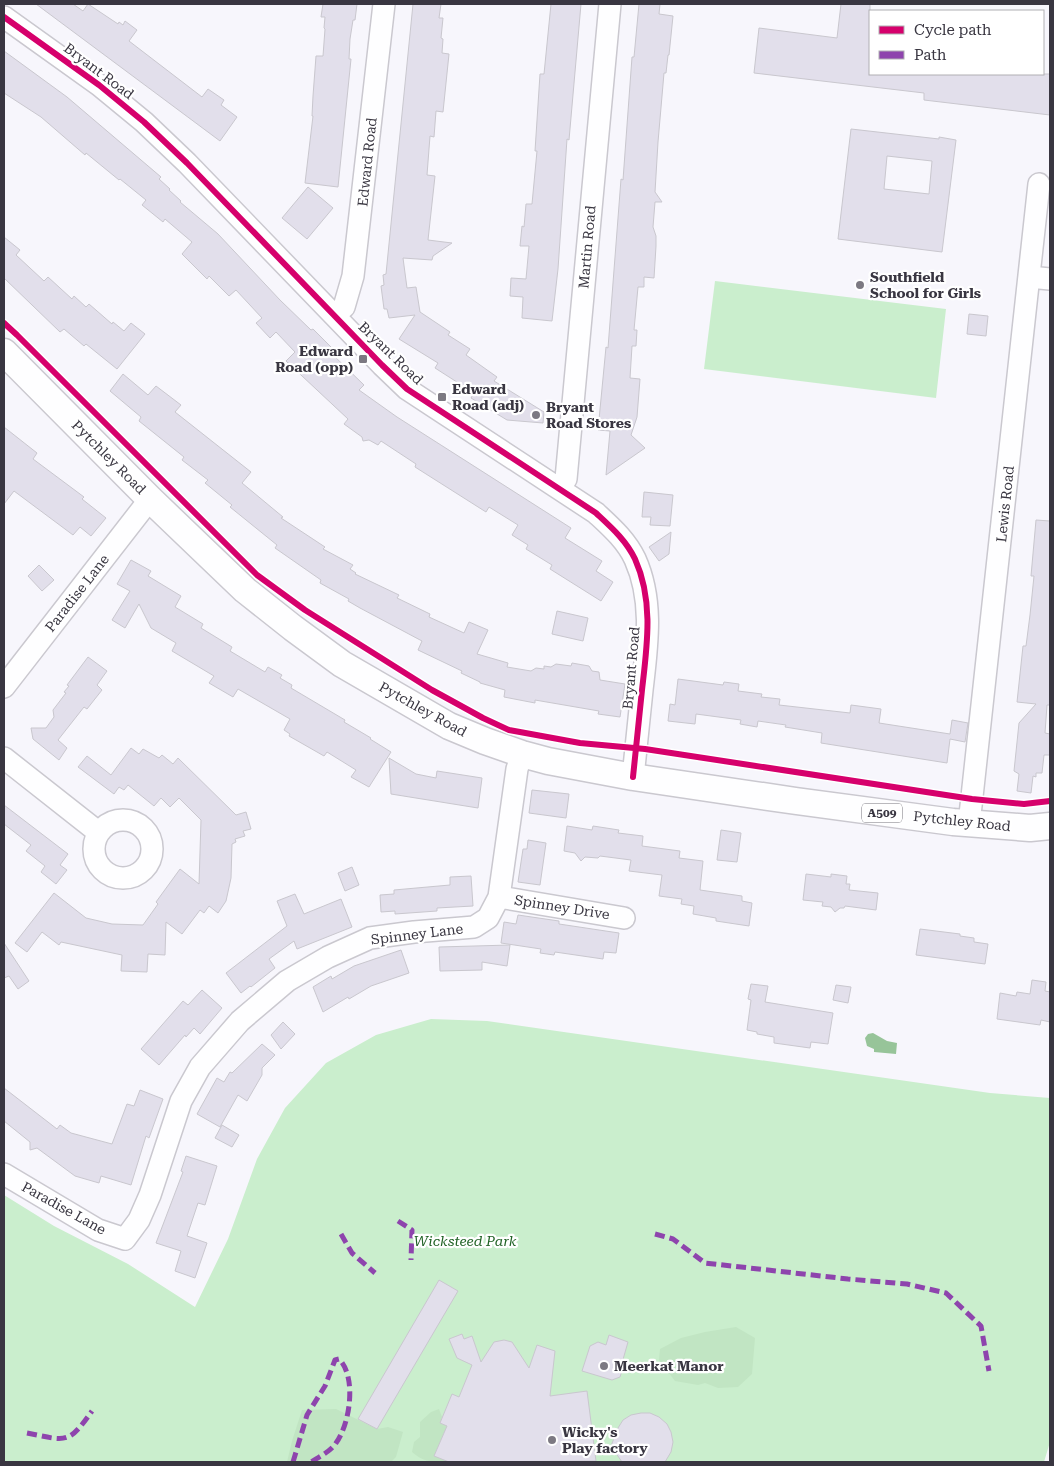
<svg xmlns="http://www.w3.org/2000/svg" width="1054" height="1466" font-family="'Roboto Serif',serif">
<style>
.green{fill:#caeecd}
.forest{fill:#c1e5c3}
.water{fill:#97c499}
.building{fill:#e2dfeb;stroke:#c9c7ce;fill-rule:evenodd}
.lines{fill:none;stroke-linecap:round;stroke-linejoin:round}
.minor-casing{stroke:#cac8cf;stroke-width:24}
.major-casing{stroke:#cac8cf;stroke-width:29}
.minor{stroke:#fefeff;stroke-width:21}
.major{stroke:#fefeff;stroke-width:26}
.quiet{stroke:#8e44ad;stroke-width:5;stroke-dasharray:10 5;stroke-linecap:butt}
.cycleway-casing{stroke:#fff;stroke-width:9}
.cycleway{stroke:#d6006c;stroke-width:6}
.poi-dot{fill:#7c7982;stroke:#fff;stroke-width:2}
.labels{text-anchor:middle;dominant-baseline:central;stroke-width:4.5;stroke-linejoin:round;paint-order:stroke}
.shield{fill:#fff;stroke:#74727a;stroke-width:1}
.shield-label{font-size:12px;font-weight:bold;fill:#393641}
.street-label{font-size:14px;fill:#393641;stroke:#fff}
.poi-label{font-size:14px;font-weight:bold;fill:#393641;stroke:#fff;text-anchor:start}
.park-label{font-size:14px;font-style:italic;fill:#206225;stroke:#fff}
</style>
<rect width="100%" height="100%" fill="#f7f6fc"/>
<path class="green" d="M715,281L946,309L936,398L704,369Z
M431,1019L487,1021L990,1093L1050,1098V1442L1044,1462H4V1195L54,1226L128,1264L195,1307L228,1239L257,1159L285,1108L326,1063L376,1035Z"/>
<path class="forest" d="M736,1327L755,1338L752,1374L738,1387L718,1388L705,1383L698,1385L675,1381L659,1360L660,1349L681,1338L705,1332Z
M336,1409L377,1429L388,1427L403,1432L396,1457L391,1462H287L292,1441L302,1410Z
M439,1409L442,1417L440,1423L447,1426L434,1456L449,1462C434,1462 424,1463 412,1452L414,1442L420,1437V1422L431,1412Z"/>
<path class="water" d="M873,1033L887,1041L897,1043L896,1054L874,1052V1049L867,1046L865,1038L868,1034Z"/>
<path class="building" d="M36,4H73L83,11L88,4L118,24L119,22L123,25L125,21L137,30L129,41L202,97L208,89L224,100L221,105L237,117L220,141Z
M323,4H357L355,20H353L350,39L349,59H351L338,187L305,183L313,116H312L313,96L316,56H323L325,29L324,28L325,17H321Z
M413,4H441L439,18H443L441,38L443,39L442,53L449,54L443,112L436,111L434,137L430,136L427,175L435,176L428,240L452,243L433,256L432,260L403,258L407,288L416,287L420,312L450,332L448,335L470,349L466,355L497,377L494,381L544,412L543,423L507,420L471,398L474,393L435,368L438,363L399,339L415,315L389,318L387,309H384L381,286L384,285L383,275L386,274Z
M551,4H581L569,140L567,139L558,269L552,321L522,318L523,297L510,296L511,278L526,279L529,246H520L522,226L524,227L526,204H532L537,151H535L540,74H544Z
M639,4H660L659,14L673,16L669,55H668L666,73H664L658,142L655,192L662,202H655L653,227L656,236V246L654,278L644,277V287H638L634,330H637L636,346H632L630,378L640,379L637,417L631,435L645,448L606,475L610,431L598,430L606,347L608,348L621,179L623,180L632,57H634Z
M841,4H870V74H1050V115L924,100V93L754,73L759,28L837,38Z
M4,51L67,97L161,177L159,179L170,189L169,190L181,201L180,202L218,234L280,300L311,330L313,329L334,350L331,353L364,385L359,390L397,417L571,528L565,538L602,561L596,571L613,582L601,601L550,569L552,565L526,549L528,545L512,535L518,525L489,507L486,512L415,467L416,464L381,441L378,445L369,440L363,441L362,437L344,424L348,419L286,361L295,352L276,332L270,338L256,323L262,318L236,290L229,296L209,276L207,279L182,254L192,242L165,219L163,222L142,205L146,200L120,179L119,180L86,153L85,155L41,117L4,93Z
M851,129L939,139V137L956,140L942,252L838,239ZM887,156L932,161L929,194L884,189Z
M308,187L333,208L307,239L282,218Z
M4,237L20,250L16,255L44,281L48,277L72,299L74,296L86,307L89,304L112,324L113,322L124,331L131,323L145,334L117,369L86,344L84,346L64,329L60,332L4,278Z
M969,314L988,316L986,336L967,334Z
M123,374L148,395L156,386L181,405L175,412L251,472L242,483L283,517L281,518L325,547L323,549L353,565L350,569L356,573L355,574L399,595L397,598L430,614L429,617L464,633L469,622L488,630L477,654L508,663L507,667L531,671L536,668L544,669V666L551,667L556,664L571,666L572,663L589,666L592,671L599,672L600,680L625,684L620,717L598,714L599,711L535,700V703L504,697L505,690L480,683V682L461,673L462,671L418,650L422,641L360,608L348,601L349,599L320,583L321,580L275,548L277,545L230,507L232,505L205,483L208,480L182,460L184,457L139,421L141,417L110,391Z
M4,427L37,453L33,459L84,497L82,499L106,518L91,536L80,527L73,535L14,491L4,504Z
M644,492L673,495L670,526L650,525L651,517H642Z
M1036,520L1050,521V705H1047L1045,733L1050,734V755H1044L1042,773H1036V777L1033,776L1031,793L1017,791L1019,774L1014,771L1019,723L1036,704L1017,702L1023,646H1026L1030,615L1034,576H1031Z
M671,532L669,554L659,561L649,547Z
M131,560L151,571L148,576L181,596L175,607L203,624L201,628L232,647L230,651L265,672L268,667L282,675L280,678L292,685L291,688L345,720L344,722L371,738L370,739L391,752L369,787L351,777L356,770L327,752L324,756L289,736L290,734L284,730L290,719L238,689L233,697L209,683L214,676L172,651L176,643L151,628L139,604L125,628L112,620L130,591L117,584Z
M39,565L54,580L42,591L28,576Z
M557,611L588,618L583,641L552,634Z
M88,657L107,671L97,685L102,690L87,709L84,707L58,740L67,748L59,760L33,739L31,728H46L54,717L53,710L66,693L64,692L69,686L67,685Z
M678,679L723,685L724,682L739,684L738,691L762,694L761,697L780,699L779,705L850,713L851,705L881,709L879,723L950,734L952,720L968,723L965,742L950,739L947,763L821,743L822,733L785,727L786,725L758,721L757,727L740,724L741,720L696,714L695,724L668,721L670,704L675,705Z
M131,748L139,754L143,749L159,758L162,755L173,764L178,758L236,815L246,812L251,829L243,831L245,836L235,839L236,842L232,844L231,878L226,901L218,913L209,906L204,913L200,910L182,934L166,922L165,955L148,954L147,972L121,971L122,955L61,942L59,945L42,932L27,952L15,943L54,893L86,918L112,924L143,925L158,904L156,902L180,869L199,884L201,820L179,798L170,807L161,798L154,806L128,785L124,790L119,787L114,794L78,767L87,756L111,775Z
M389,758L416,774L436,778L437,771L482,778L478,808L391,794Z
M532,790L569,794L566,818L529,813Z
M4,805L68,854L60,865L67,870L56,884L41,872L45,866L26,851L31,845L4,824Z
M567,826L592,830L593,826L619,830L618,833L643,836L642,846L680,851L679,858L703,861L700,890L742,896V901L752,903L749,926L716,921V918L693,914L694,906L681,904L682,899L659,896L662,875L629,871L631,860L600,856L598,858L585,857L581,861L575,853L564,851Z
M721,830L741,833L737,862L717,860Z
M528,840L546,843L540,885L518,882L523,849H527Z
M352,867L359,885L345,891L338,873Z
M806,874L831,877V874L847,876L846,884H850L849,890L878,893L876,910L845,906L844,908H840L835,912L831,907L822,906L823,902L803,900Z
M471,876L473,906L437,908V911L395,914V911L381,912L380,895L394,894V890L450,885V877Z
M295,894L304,914L341,899L352,927L297,949L294,941L269,959L275,968L251,987L250,986L241,993L226,973L287,926L277,901Z
M518,915L559,921V924L619,933L616,953L604,952L603,959L555,952L554,955L540,953L541,949L501,943L504,922L516,924Z
M920,929L960,934V936L974,938V942L988,944L985,964L916,955Z
M4,943L29,981L18,989L9,976L4,978Z
M510,945L507,966L482,962V970L440,971L439,947Z
M401,950L409,973L371,986L349,999L348,997L323,1012L313,987L331,976L332,979L354,966Z
M1032,980L1046,982L1045,991L1050,992V1022L1041,1020L1040,1025L997,1019L1000,993L1016,996L1017,992L1030,994Z
M751,984L768,986L765,1002L833,1013L828,1044L811,1042L810,1048L774,1043V1037L757,1034V1032L747,1030L751,1000L748,999Z
M836,985L851,987L848,1003L833,1000Z
M202,990L222,1008L200,1034L194,1028L186,1037L185,1035L159,1065L141,1049L183,1001L188,1005Z
M283,1022L295,1034L281,1049L271,1035Z
M262,1044L275,1055L262,1068V1075L247,1101L238,1095L220,1127L197,1114L217,1078L224,1082L230,1072L232,1073Z
M4,1088L57,1129L60,1125L71,1133L112,1144L127,1104L134,1106L140,1090L163,1099L149,1138L146,1136L131,1185L101,1176L99,1183L75,1176L37,1148L30,1150V1142L4,1121Z
M222,1125L239,1135L232,1147L215,1138Z
M186,1156L217,1166L205,1205L198,1203L187,1236L207,1243L195,1278L175,1271L181,1251L156,1243L183,1172L181,1171Z
M439,1280L458,1291L377,1429L358,1419Z
M462,1334L464,1339L472,1336L481,1362L494,1342L504,1340L512,1342L529,1368L537,1345L555,1351L550,1396L587,1391L596,1461L449,1462L434,1456L447,1426L440,1423L452,1394L459,1397L472,1365L457,1358L449,1339Z
M609,1335L628,1342L622,1363L624,1364L620,1377L612,1380L582,1371L590,1346L598,1342L606,1345Z
M641,1413H650L659,1417L667,1424L671,1432L673,1442L671,1452L665,1462H622L611,1446L618,1428L623,1420L631,1415Z"/>
<g class="lines">
<defs>
<path id="minor" d="M4,17L99,85L144,122L187,163L382,365L407,389L596,513C611,527 626,540 635,559C654,601 647,646 642,690C639,719 636,748 633,777
M1029,277L1050,279
M335,315L344,307L353,276L384,4
M559,488L566,479L610,4
M4,687L150,499
M4,758L98,832
M94 849a29 29 0 1 1 58 0a29 29 0 1 1-58 0Z
M969,824L1039,184
M499,897L624,918
M4,1174L98,1230L125,1239L139,1220L150,1195L181,1101L200,1067L240,1021L287,981L328,957L370,938L414,932L474,927L488,918L499,897L517,769L522,754"/>
<path id="major" d="M4,352L150,499L245,590L293,628L342,664L449,726L485,741L522,754L548,761L633,777L796,801L953,822L1030,828L1050,826"/>
</defs>
<use href="#minor" class="minor-casing"/>
<use href="#major" class="major-casing"/>
<use href="#minor" class="minor"/>
<use href="#major" class="major"/>
<path class="quiet" d="M398,1221L412,1230L411,1260
M341,1234L352,1253L375,1273
M655,1234L673,1239L705,1263L848,1279L907,1284L946,1293L981,1326L989,1371
M27,1433C67,1441 68,1445 92,1411
M293,1462L307,1415L325,1386L335,1360L339,1359C357,1377 350,1424 336,1443C331,1451 319,1457 311,1462"/>
<defs>
<path id="cycleway" d="M4,17L99,85L144,122L187,163L382,365L407,389L596,513C611,527 626,540 635,559C654,601 647,646 642,690C639,719 636,748 633,777
M4,323L17,335L257,575L305,610L432,690L483,718L509,730L580,743L645,749L972,799L1024,804L1050,801"/>
</defs>
<use href="#cycleway" class="cycleway-casing"/>
<use href="#cycleway" class="cycleway"/>
</g>
<g class="poi-dot">
<circle cx="860" cy="285" r="5"/>
<rect x="358" y="354" width="10" height="10" rx="2.5"/>
<rect x="437" y="392" width="10" height="10" rx="2.5"/>
<circle cx="536" cy="415" r="5"/>
<circle cx="604" cy="1366" r="5"/>
<circle cx="552" cy="1440" r="5"/>
</g>
<g class="labels">
<rect class="shield" x="862" y="803.5" width="40" height="19" rx="4"/>
<g class="shield-label">
<text x="882" y="813">A509</text>
</g>
<g class="street-label">
<text transform="translate(99 71) rotate(37)">Bryant Road</text>
<text transform="translate(367 162) rotate(-84)">Edward Road</text>
<text transform="translate(587 247) rotate(-85)">Martin Road</text>
<text transform="translate(391 353) rotate(44)">Bryant Road</text>
<text transform="translate(109 457) rotate(45)">Pytchley Road</text>
<text transform="translate(1005 504) rotate(-84)">Lewis Road</text>
<text transform="translate(77 593) rotate(-52)">Paradise Lane</text>
<text transform="translate(631 668) rotate(-85)">Bryant Road</text>
<text transform="translate(423 709) rotate(29)">Pytchley Road</text>
<text transform="translate(962 821) rotate(6)">Pytchley Road</text>
<text transform="translate(562 907) rotate(9)">Spinney Drive</text>
<text transform="translate(417 934) rotate(-7)">Spinney Lane</text>
<text transform="translate(64 1208) rotate(29)">Paradise Lane</text>
</g>
<g class="poi-label">
<text x="870" y="277">Southfield<tspan x="870" dy="16">School for Girls</tspan></text>
<text x="353" y="351" text-anchor="end">Edward<tspan x="353" dy="16">Road (opp)</tspan></text>
<text x="452" y="389">Edward<tspan x="452" dy="16">Road (adj)</tspan></text>
<text x="546" y="407">Bryant<tspan x="546" dy="16">Road Stores</tspan></text>
<text x="614" y="1366">Meerkat Manor</text>
<text x="562" y="1432">Wicky's<tspan x="562" dy="16">Play factory</tspan></text>
</g>
<g class="park-label">
<text x="465" y="1241">Wicksteed Park</text>
</g>
</g>
<rect width="1054" height="1466" fill="none" stroke="#393641" stroke-width="10"/>
<rect x="869" y="10" width="175" height="65" fill="#ffffff" stroke="#b0afb3"/>
<rect x="879" y="26" width="25" height="8" fill="#d6006c" stroke="#b0afb3"/>
<text x="914" y="35" font-size="15" fill="#393641">Cycle path</text>
<rect x="879" y="51" width="25" height="8" fill="#8e44ad" stroke="#b0afb3"/>
<text x="914" y="60" font-size="15" fill="#393641">Path</text>
</svg>
